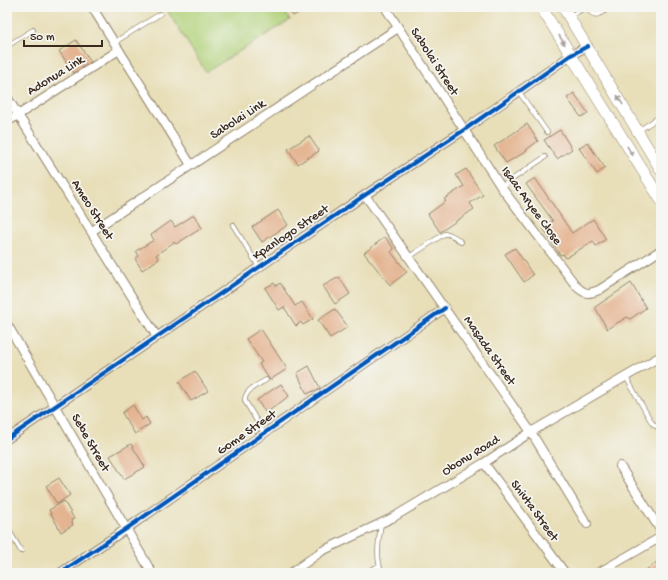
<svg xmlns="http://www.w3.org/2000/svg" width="668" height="580" font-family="'Gochi Hand',sans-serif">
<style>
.pitch{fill:#b1d179;stroke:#767e4c}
.building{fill:#e4b390}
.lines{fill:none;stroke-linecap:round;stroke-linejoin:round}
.service-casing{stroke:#92846c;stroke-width:5.5}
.minor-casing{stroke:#92846c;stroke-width:10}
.secondary-casing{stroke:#92846c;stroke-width:12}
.service{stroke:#fff;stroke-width:4}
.minor{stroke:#fff;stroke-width:8}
.secondary{stroke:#fff;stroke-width:11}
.cycleway-casing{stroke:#f6f6f2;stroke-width:6}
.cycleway{stroke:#0057b8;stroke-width:4}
.oneway{fill:#a79f9a}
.labels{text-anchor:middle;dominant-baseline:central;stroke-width:3.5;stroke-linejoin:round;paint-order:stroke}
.street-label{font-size:13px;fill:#3b2a1e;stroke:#f6f6f2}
</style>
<rect width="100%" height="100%" fill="#f6f6f2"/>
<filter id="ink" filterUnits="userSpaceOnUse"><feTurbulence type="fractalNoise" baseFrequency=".025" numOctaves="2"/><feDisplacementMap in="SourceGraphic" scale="8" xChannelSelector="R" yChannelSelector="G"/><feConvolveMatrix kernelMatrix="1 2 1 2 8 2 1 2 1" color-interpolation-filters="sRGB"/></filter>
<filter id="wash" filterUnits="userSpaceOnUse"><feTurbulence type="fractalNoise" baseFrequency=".012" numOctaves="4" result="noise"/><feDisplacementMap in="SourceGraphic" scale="16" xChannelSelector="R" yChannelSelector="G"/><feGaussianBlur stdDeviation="0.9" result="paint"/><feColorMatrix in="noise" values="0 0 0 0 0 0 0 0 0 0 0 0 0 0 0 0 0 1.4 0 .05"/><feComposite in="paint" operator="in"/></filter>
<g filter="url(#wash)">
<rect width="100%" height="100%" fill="#e8dfb9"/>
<path class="pitch" d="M165,7H282L290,20L206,72Z"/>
<g id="blocks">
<path class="building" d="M287,7H309L293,16Z
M76,40L91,62L74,73L59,51Z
M574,93L588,113L581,117L567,98Z
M527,124L538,141L526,150L527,151L506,163L494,146Z
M560,130L572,149L557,159L544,140Z
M309,136L319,151L298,164L288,149Z
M587,142L605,168L597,174L579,148Z
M466,169L483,195L470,203L474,209L440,232L428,214L446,201L444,199L464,186L456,175Z
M535,178L572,233L593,219L606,239L596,246L593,241L566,258L563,254L560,255L543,228L553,221L526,184Z
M278,210L288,225L262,242L252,227Z
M194,215L202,228L176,244L174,242L156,255L159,259L142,270L135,259L139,256L136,251L154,240L151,235L171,221L175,227Z
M385,237L394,249L391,252L407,272L390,285L364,253Z
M515,248L533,275L524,282L505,254Z
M339,277L350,294L335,304L323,286Z
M274,283L276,286L280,283L295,306L302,302L313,319L303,325L301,322L296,326L284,307L279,310L265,288Z
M631,283L646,308L630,319L627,317L607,329L595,307Z
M335,309L348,327L330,338L318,320Z
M261,329L287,369L270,380L259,364L262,362L246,339Z
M309,366L320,388L307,394L297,373Z
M195,371L208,391L191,401L179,382Z
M281,384L289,396L266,413L257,400Z
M133,405L142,420L146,417L150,424L135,434L122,413Z
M131,444L145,467L124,479L110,456Z
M59,478L70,495L57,504L46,486Z
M64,501L74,519L71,520L73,525L61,532L49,510Z
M661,559V573H642Z"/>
</g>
</g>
<g filter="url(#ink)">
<use href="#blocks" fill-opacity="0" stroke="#92846c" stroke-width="1"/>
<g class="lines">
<defs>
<path id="service" d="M587,7C595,21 601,13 611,7
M570,16L586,7
M115,42L160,14
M7,46L33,30
M519,92L547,132
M638,131L661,116
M501,187L545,157
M233,225L259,267
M409,257L444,234C451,233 456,238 461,242
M626,377L652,423L661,430
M264,433L245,401C244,390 258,385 266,380
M381,523C379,540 375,557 382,573
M7,527L21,551
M369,573L372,569L379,566"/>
<path id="minor" d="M92,7L191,165
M385,7L501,187L577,287C586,295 589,294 599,290L661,250
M7,97L157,337
M7,122L119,50
M365,195L531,432L587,524
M92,231L398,28
M7,324L152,573
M7,439L365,195L464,130L571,55L588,46
M484,463L565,573
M620,466L661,531
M60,573L126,529L445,308
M291,573L322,551L392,518L484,463L531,432L661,356
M598,573L661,537"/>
<path id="secondary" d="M541,7L661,200
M563,7L661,170"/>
</defs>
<use href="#service" class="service-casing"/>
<use href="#minor" class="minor-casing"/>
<use href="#secondary" class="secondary-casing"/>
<use href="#service" class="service"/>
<use href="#minor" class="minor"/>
<use href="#secondary" class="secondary"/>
<defs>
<path id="cycleway" d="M7,439L365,195L464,130L571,55L588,46
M60,573L126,529L445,308"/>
</defs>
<use href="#cycleway" class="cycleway-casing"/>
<use href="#cycleway" class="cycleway"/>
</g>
<defs><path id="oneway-solid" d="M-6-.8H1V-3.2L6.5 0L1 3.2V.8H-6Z"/></defs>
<g class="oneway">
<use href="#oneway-solid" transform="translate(562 40) rotate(58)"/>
<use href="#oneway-solid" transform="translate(620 100) rotate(-121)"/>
<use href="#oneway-solid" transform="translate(630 151) rotate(58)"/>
</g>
</g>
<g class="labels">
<g class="street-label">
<text transform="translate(434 62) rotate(57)">Sabolai Street</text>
<text transform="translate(56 76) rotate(-32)">Adonua Link</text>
<text transform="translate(238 120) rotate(-33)">Sabolai Link</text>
<text transform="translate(531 206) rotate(54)">Isaac Aryee Close</text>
<text transform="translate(92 210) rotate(58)">Ameo Street</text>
<text transform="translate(291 233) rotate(-34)">Kpanlogo Street</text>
<text transform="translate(489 351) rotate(55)">Masada Street</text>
<text transform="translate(247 433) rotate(-35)">Gome Street</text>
<text transform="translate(90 443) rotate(60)">Sebe Street</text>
<text transform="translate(471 456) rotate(-32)">Obonu Road</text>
<text transform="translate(534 511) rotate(54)">Shivta Street</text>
</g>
</g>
<rect width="668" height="580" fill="none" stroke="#f6f6f2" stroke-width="24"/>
<path d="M24 40v6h78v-6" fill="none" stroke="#3b2a1e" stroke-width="2"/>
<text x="30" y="40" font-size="12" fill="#3b2a1e" stroke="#f6f6f2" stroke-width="3" paint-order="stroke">50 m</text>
</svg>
